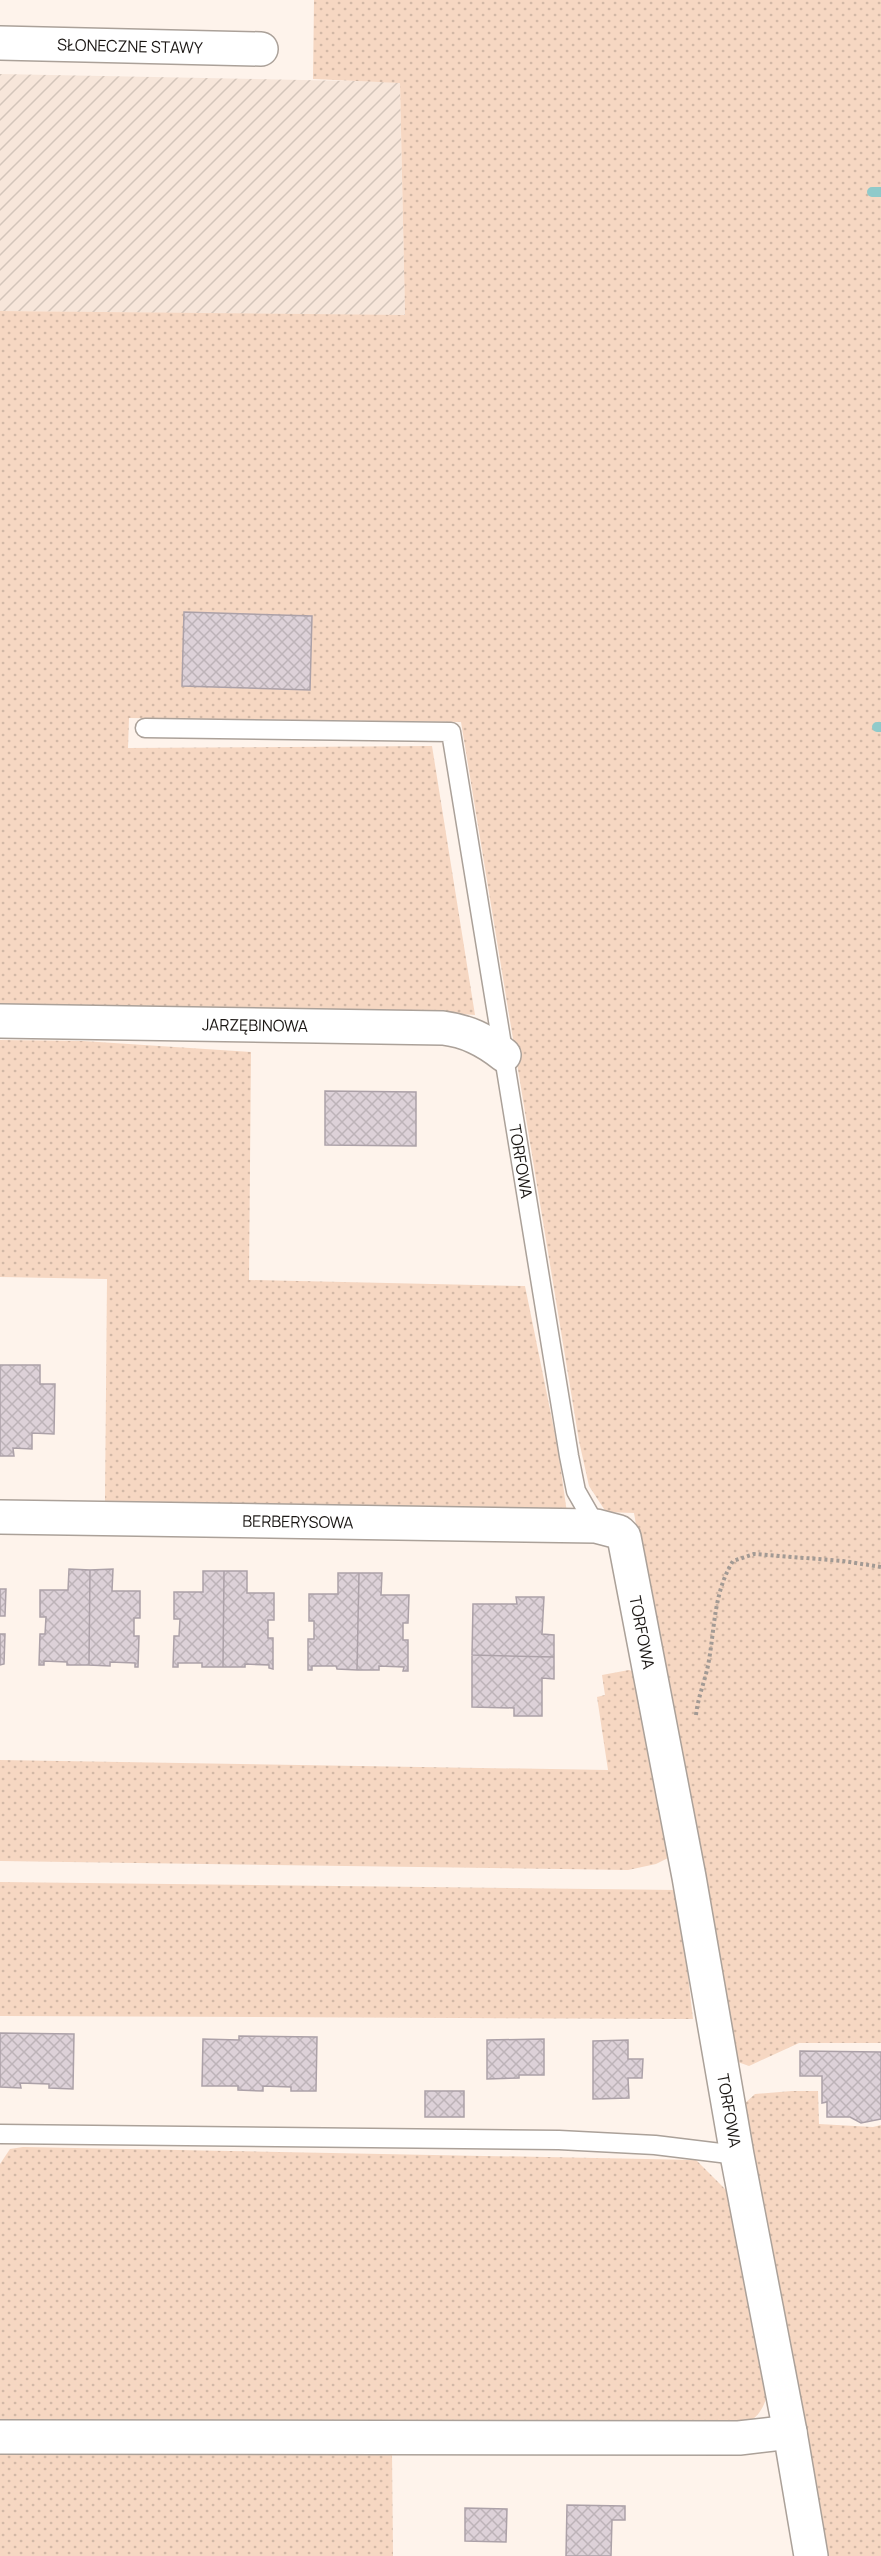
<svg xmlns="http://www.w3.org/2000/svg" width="881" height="2556" font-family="Manrope,sans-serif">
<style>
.industrial{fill:url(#industrial-furrows)}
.grass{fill:url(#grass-dots)}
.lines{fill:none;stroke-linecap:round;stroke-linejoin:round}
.stream{stroke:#90caca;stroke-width:10}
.building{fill:url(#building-cross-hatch);stroke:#aca1a8;stroke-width:1.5}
.service-casing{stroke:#aba199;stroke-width:21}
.minor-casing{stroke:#aba199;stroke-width:36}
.path{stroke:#a29a94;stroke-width:4;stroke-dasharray:3 3;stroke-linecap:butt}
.service{stroke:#fff;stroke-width:18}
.minor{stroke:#fff;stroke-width:33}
.labels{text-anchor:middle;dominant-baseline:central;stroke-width:4.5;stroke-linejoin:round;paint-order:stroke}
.street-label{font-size:16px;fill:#1a1613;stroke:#fff}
</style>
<defs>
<pattern id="industrial-furrows" width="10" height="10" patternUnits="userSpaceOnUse" patternTransform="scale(1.5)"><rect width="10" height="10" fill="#f7e6da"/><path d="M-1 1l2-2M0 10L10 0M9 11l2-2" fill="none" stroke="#d3c5ba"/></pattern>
<pattern id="grass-dots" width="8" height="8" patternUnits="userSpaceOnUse" patternTransform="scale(1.5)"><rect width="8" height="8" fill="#f6d7c2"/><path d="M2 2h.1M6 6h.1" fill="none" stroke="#d2b8a6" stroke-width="1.8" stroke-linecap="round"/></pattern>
<pattern id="building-cross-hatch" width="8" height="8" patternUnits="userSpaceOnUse" patternTransform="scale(1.5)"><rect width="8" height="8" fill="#ddd1d8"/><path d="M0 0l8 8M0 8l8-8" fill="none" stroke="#bdb3b8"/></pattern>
</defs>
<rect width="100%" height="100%" fill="#fef3eb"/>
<path class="industrial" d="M0,74L400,82L405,316L0,311Z"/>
<path class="grass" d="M314,0H881V2043H799L749,2066L735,2061L678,1771L634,1513L606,1512L589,1486L579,1441L461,722L129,718L128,748L432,746L475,1015L436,1012L0,1007V311L405,315L400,83L313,79Z
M0,1040L83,1041L251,1052L249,1280L525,1286L558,1449L567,1513L105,1502L107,1279L0,1277Z
M629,1670L635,1672L670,1852L668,1858L656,1864L628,1870L0,1861V1760L608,1770L597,1697L605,1695L602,1675Z
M0,1882L678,1890L693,2019L0,2016Z
M792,2091H818L819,2124L873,2127L881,2125V2556H823L766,2242L752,2143L743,2105L755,2094Z
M23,2147L696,2160L727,2191L735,2216L767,2396C763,2409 758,2417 746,2424L0,2423V2164L10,2149Z
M0,2445L392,2452L393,2556H0Z"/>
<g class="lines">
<path class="stream" d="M872,192H881
M877,727H881"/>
</g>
<path class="building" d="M184,612L312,616L310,690L182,686Z
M325,1091L416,1092V1146L325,1145Z
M0,1365H40V1384H55L54,1434L32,1433V1449L13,1448L14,1456H0Z
M69,1569L90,1570L89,1665H67V1662L44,1661V1665H39L40,1634H45L46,1617H40V1590H68Z
M113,1569L112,1591H140V1618H134V1636H139L138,1667H135V1663L110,1662V1666L89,1665L90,1570Z
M203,1571H224L223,1667H202V1663H178V1667H173L174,1636H179L180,1619H174V1592H203Z
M224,1571H247V1593H274V1620H268V1638H273V1669L269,1668V1665L245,1664V1667H223Z
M338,1573H359L357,1670L337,1669L336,1666H312V1670H308V1639H314V1621H309V1594H338Z
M359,1573H382L381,1595H409L408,1623H403V1640H408V1671H403L404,1667L379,1666V1670H357Z
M0,1589H6L5,1616H0Z
M516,1597H544L542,1634L554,1635V1657L472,1655L473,1604H517Z
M0,1634H5L4,1664L0,1665Z
M472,1655L554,1657V1679L542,1678V1716H514V1708L472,1707Z
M0,2033L74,2034L73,2089L49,2088V2084L20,2083L21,2088L0,2087Z
M239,2036L317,2037L316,2091H291V2087L263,2086V2091L238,2090V2086H202L203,2039L239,2040Z
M544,2039V2075H519V2078L487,2079V2040Z
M628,2040V2059H643L642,2078H628L629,2098L593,2099V2041Z
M800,2051L881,2052V2119L861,2123L850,2117H827V2102L822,2103V2076H800Z
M425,2091H464V2117H425Z
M567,2505L625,2506V2520H612L611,2556H566Z
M465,2508L507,2509L506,2542L465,2541Z"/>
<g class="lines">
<defs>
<g id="service">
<path id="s1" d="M145,728L451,732L569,1456L576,1491L596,1526"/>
<path d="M0,2134L559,2140L655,2145L737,2155"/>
</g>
<g id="minor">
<path id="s2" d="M0,43L261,49"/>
<path id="s3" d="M0,1021L443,1028C467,1031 485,1040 504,1055"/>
<path id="s4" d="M0,1517L596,1526L619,1532L624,1537L689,1877L737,2155L790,2432L811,2556"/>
<path d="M0,2437L739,2438L790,2432"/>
</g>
</defs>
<use href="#service" class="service-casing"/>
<use href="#minor" class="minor-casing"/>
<path class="path" d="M696,1715C698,1696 706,1679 709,1660C715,1625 714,1592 733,1561L754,1554L843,1561L881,1567"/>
<use href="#service" class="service"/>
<use href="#minor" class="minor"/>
</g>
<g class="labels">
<g class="street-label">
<text stroke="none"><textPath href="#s2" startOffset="130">SŁONECZNE STAWY</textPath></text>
<text stroke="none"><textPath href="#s3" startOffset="255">JARZĘBINOWA</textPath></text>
<text stroke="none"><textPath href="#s1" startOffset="741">TORFOWA</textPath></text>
<text stroke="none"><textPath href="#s4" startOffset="298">BERBERYSOWA</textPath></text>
<text stroke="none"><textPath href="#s4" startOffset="724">TORFOWA</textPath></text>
<text stroke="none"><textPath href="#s4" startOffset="1210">TORFOWA</textPath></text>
</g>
</g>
</svg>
